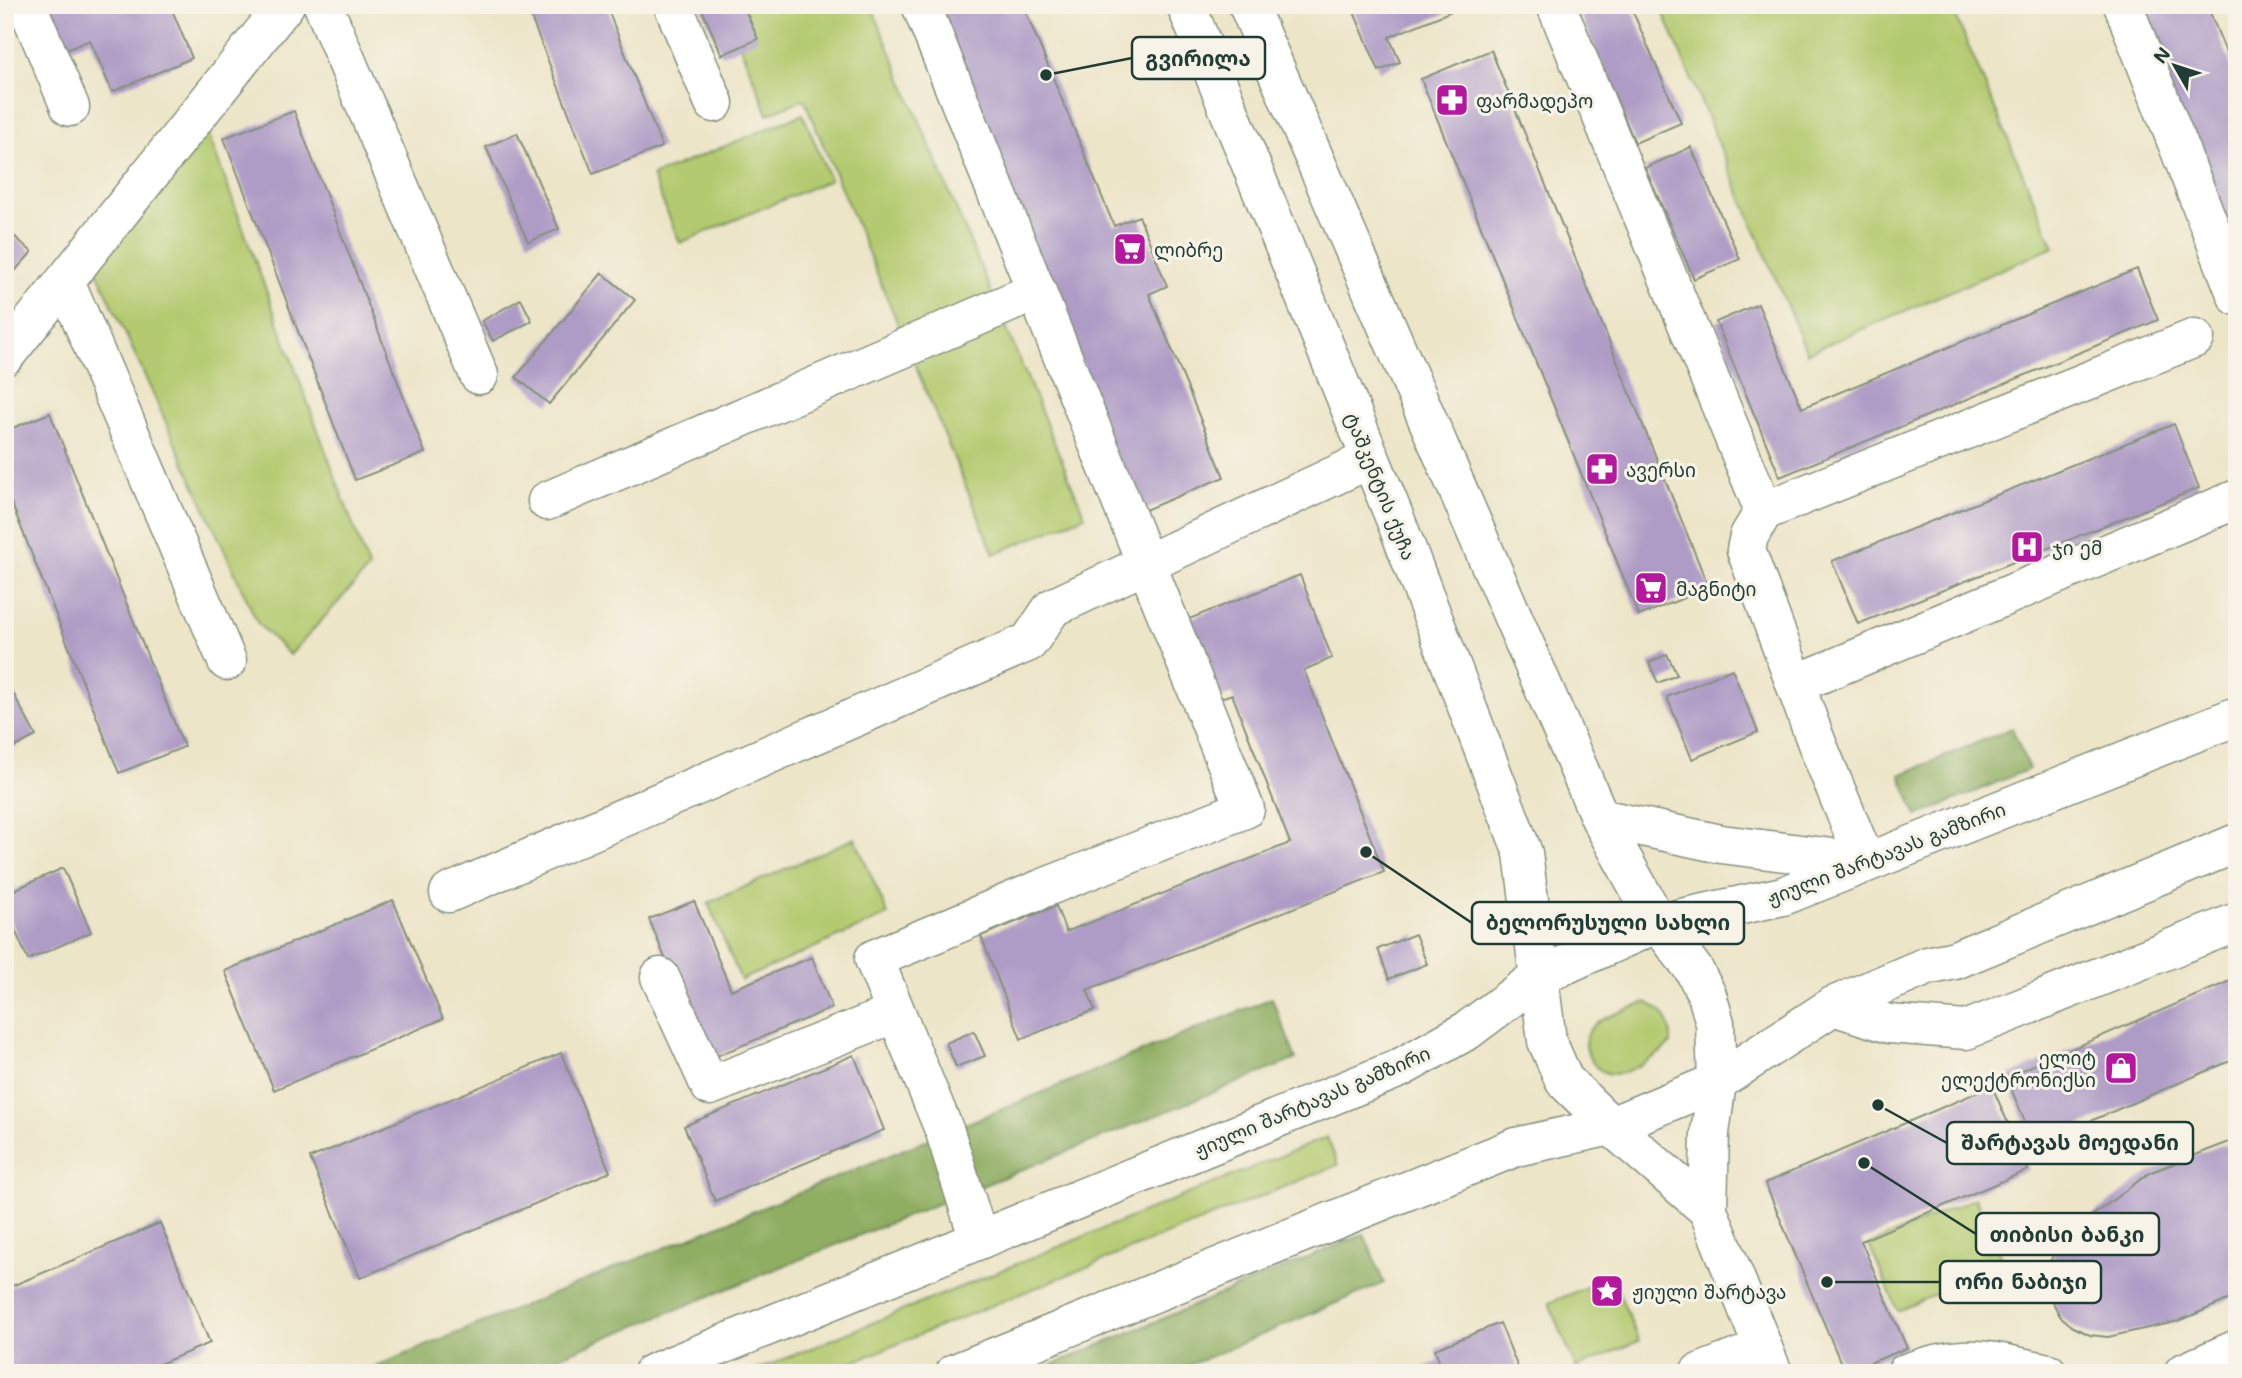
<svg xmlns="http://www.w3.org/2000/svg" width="2242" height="1378" font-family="Mali,'Noto Sans Georgian',sans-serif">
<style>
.green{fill:#b4ca6f;stroke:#6a8452;stroke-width:2}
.forest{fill:#8fae62;stroke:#57764b;stroke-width:2}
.building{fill:#af9cc6}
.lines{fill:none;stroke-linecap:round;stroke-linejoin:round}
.minor-casing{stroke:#86917e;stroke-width:41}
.major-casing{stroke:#86917e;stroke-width:41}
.minor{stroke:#fff;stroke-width:38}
.major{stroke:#fff;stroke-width:38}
.labels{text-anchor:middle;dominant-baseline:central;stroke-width:6;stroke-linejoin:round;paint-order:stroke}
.poi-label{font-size:19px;fill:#1f3d34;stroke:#f7f3e8;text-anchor:start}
.street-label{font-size:19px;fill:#1f3d34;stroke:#f7f3e8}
.leader{fill:none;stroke:#1f3d34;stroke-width:2.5}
.callout-dot{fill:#1f3d34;stroke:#f7f3e8;stroke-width:2.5}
.callout{fill:#f7f3e8;stroke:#1f3d34;stroke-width:2.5}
.callout-label{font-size:21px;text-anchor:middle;font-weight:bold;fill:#1f3d34}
</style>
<rect width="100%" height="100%" fill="#f7f3e8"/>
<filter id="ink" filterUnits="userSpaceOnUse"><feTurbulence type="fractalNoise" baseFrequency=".0143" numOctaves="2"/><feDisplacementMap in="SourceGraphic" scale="14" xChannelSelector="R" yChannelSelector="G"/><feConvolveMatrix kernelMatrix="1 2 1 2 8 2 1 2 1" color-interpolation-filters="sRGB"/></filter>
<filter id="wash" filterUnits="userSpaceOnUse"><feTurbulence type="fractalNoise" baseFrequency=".00686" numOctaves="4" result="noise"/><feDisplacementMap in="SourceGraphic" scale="28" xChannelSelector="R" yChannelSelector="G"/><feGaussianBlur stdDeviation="1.57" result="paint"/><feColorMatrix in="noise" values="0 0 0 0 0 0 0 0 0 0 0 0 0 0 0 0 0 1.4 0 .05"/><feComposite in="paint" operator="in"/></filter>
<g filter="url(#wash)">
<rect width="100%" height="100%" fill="#ede5c8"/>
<path class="green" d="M723,5H871L1085,516L994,554L804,99L768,114Z
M1660,5H1951L2054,247L1807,353Z
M803,114L830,180L680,243L652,176Z
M206,128L369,568L290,655L258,624L96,269Z
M855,838L888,915L741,980L708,903Z
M1646,1002C1665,1010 1672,1023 1671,1043C1661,1054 1631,1073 1615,1074C1590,1075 1575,1039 1596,1024C1610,1014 1631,1009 1646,1002Z
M1327,1137L1338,1165L826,1373H750Z
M1975,1198L2004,1264L1898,1311L1869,1245Z
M1612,1276L1639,1341L1576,1368L1549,1303Z"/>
<path class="forest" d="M2012,728L2029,769L1917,816L1900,775Z
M1272,998L1296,1059L519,1373H360Z
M1364,1234L1384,1283L1171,1373H1033Z"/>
<g id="blocks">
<path class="building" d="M45,5H170L192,58L112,92L90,40L64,51Z
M526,5H606L662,147L593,174Z
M700,5H743L758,39L722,55Z
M930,5H1023L1114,226L1139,216L1167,286L1149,294L1224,477L1138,513Z
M1351,5H1458L1459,8L1389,37L1400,62L1379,71Z
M1580,5H1630L1681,123L1635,143L1577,7Z
M2133,5H2207L2237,80V267Z
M1491,50L1709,588L1639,616L1421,79Z
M294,111L425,453L355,480L224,138Z
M517,133L559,229L528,242L486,147Z
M1691,147L1740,259L1694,279L1645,168Z
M14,236L32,252L5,282V244Z
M2137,269L2158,320L1780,477L1716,322L1758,304L1802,408Z
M602,273L635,300L549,404L516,377Z
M521,299L532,321L493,341L482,321Z
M50,413L184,747L119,773L5,487V431Z
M2174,424L2199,488L1858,624L1832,561Z
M1300,575L1332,658L1304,670L1384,872L1087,990L1095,1010L1021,1039L981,936L1056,906L1066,932L1290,843L1232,694L1215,700L1184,621Z
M1667,654L1677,675L1658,683L1649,663Z
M1732,669L1758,732L1692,759L1667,697Z
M5,678L36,736L5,752Z
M63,868L91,932L28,960L5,907V894Z
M393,900L443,1019L274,1090L225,971Z
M694,901L731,990L812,957L832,1008L707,1060L649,919Z
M1415,934L1427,964L1389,979L1378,949Z
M2237,978V1058L2035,1145L2006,1077Z
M974,1031L985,1056L956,1067L946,1043Z
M561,1053L610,1172L360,1278L310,1158Z
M854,1055L884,1130L715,1201L684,1126Z
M1992,1086L2028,1170L1861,1241L1907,1348L1845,1373L1765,1183Z
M2237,1139V1296L2179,1321L2108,1337L2090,1335L2073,1327L2060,1316L2051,1299L2049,1264L2057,1247L2069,1233L2149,1173Z
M160,1223L210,1343L138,1373H5V1289Z
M1500,1323L1520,1373H1409L1439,1361L1435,1349Z"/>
</g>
</g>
<g filter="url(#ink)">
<use href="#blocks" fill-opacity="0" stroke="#86917e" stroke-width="2"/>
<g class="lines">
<defs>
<path id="minor" d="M27,5L70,107
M323,5L479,375
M673,5L714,103
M921,5L1245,809L1041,889L874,959L945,1132L979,1240
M1556,5L1764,511
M2123,5L2237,296
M65,281L227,661
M5,356L285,5
M547,501L1037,291
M1796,684L2237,499
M1866,863L1816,741L1746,550L1749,536L1764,511L2195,338
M449,893L1029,642L1052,608L1370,459
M660,977L710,1086L896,1013
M1833,1006L1889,1024L1966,1030L2237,922
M1717,1082L1710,1133L1708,1210L1773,1373
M1611,1126L1708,1210
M1699,1373L1763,1348
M1906,1373C1965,1351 1989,1360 2048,1373
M2183,1373L2237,1349"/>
<path id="major" d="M1186,5L1396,521L1523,853L1547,1041L1564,1080L1611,1126
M1248,5L1600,818L1658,923L1694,970L1707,995L1715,1023L1717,1082
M1600,818L1721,844L1864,862
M653,1373L1400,1068L1468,1030L1540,976L1658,923L1783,896L2237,716
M955,1373L1516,1147L1611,1126L1717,1082L1833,1006L1927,966L1955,960L2237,843"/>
</defs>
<use href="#minor" class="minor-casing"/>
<use href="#major" class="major-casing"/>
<use href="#minor" class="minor"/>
<use href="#major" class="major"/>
</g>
</g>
<defs>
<symbol id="pharmacy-square" viewBox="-11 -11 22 22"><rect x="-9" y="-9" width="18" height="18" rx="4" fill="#b5179e" stroke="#f7f3e8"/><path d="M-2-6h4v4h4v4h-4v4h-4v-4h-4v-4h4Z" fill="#fff"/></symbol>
<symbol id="supermarket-square" viewBox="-11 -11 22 22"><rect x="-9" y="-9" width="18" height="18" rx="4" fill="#b5179e" stroke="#f7f3e8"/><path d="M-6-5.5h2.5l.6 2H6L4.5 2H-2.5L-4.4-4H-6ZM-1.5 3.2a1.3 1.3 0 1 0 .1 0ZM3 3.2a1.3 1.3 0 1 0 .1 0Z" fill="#fff"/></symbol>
<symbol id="hospital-square" viewBox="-11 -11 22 22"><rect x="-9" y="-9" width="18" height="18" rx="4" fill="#b5179e" stroke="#f7f3e8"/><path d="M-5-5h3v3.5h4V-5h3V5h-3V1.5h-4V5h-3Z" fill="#fff"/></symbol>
<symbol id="shop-square" viewBox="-11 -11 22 22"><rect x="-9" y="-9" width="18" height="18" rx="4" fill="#b5179e" stroke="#f7f3e8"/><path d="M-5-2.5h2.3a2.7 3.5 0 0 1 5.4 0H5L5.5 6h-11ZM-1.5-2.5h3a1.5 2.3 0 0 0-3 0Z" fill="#fff"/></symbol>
<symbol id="sight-square" viewBox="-11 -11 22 22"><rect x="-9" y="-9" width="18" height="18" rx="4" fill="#b5179e" stroke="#f7f3e8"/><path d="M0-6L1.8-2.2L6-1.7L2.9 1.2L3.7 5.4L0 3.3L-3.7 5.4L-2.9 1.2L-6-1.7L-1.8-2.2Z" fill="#fff"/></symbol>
</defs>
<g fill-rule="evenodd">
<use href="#pharmacy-square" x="1433" y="81" width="38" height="38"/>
<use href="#supermarket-square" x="1111" y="230" width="38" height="38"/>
<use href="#pharmacy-square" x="1583" y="450" width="38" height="38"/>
<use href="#hospital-square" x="2008" y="528" width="38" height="38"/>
<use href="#supermarket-square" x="1632" y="569" width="38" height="38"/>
<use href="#shop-square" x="2102" y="1049" width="38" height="38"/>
<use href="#sight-square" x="1588" y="1272" width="38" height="38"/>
</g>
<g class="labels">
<g class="poi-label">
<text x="1476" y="100">ფარმადეპო</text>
<text x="1154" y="249">ლიბრე</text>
<text x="1626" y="469">ავერსი</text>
<text x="2052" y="547">ჯი ემ</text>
<text x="1676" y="588">მაგნიტი</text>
<text x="2096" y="1057" text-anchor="end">ელიტ<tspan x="2096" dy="22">ელექტრონიქსი</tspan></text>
<text x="1632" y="1291">ჟიული შარტავა</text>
</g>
<g class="street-label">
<text transform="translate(1381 486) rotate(68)">ტაშკენტის ქუჩა</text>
<text transform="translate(1886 853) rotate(-21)">ჟიული შარტავას გამზირი</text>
<text transform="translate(1312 1101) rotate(-23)">ჟიული შარტავას გამზირი</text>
</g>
</g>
<path class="leader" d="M1046 75L1132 58M1366 852L1472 923M1878 1105L1947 1143M1864 1163L1976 1234M1827 1282L1940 1282"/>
<g class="callout-dot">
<circle cx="1046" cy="75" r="7"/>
<circle cx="1366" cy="852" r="7"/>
<circle cx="1878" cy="1105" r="7"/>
<circle cx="1864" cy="1163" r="7"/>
<circle cx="1827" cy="1282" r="7"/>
</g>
<g class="callout">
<rect x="1132" y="37" width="133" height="42" rx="7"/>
<rect x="1472" y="902" width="272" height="42" rx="7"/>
<rect x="1947" y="1122" width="246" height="42" rx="7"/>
<rect x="1976" y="1213" width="183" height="42" rx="7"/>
<rect x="1940" y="1261" width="161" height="42" rx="7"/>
</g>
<g class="callout-label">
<text x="1198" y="66">გვირილა</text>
<text x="1608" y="930">ბელორუსული სახლი</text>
<text x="2070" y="1150">შარტავას მოედანი</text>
<text x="2067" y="1242">თიბისი ბანკი</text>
<text x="2021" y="1289">ორი ნაბიჯი</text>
</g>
<rect width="2242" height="1378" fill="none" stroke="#f7f3e8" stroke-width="28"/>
<g transform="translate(2175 66) rotate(309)" stroke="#f7f3e8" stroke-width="5" paint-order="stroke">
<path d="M0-5L12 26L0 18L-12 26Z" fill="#1f3d34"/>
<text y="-10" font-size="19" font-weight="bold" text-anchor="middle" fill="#1f3d34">N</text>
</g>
</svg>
